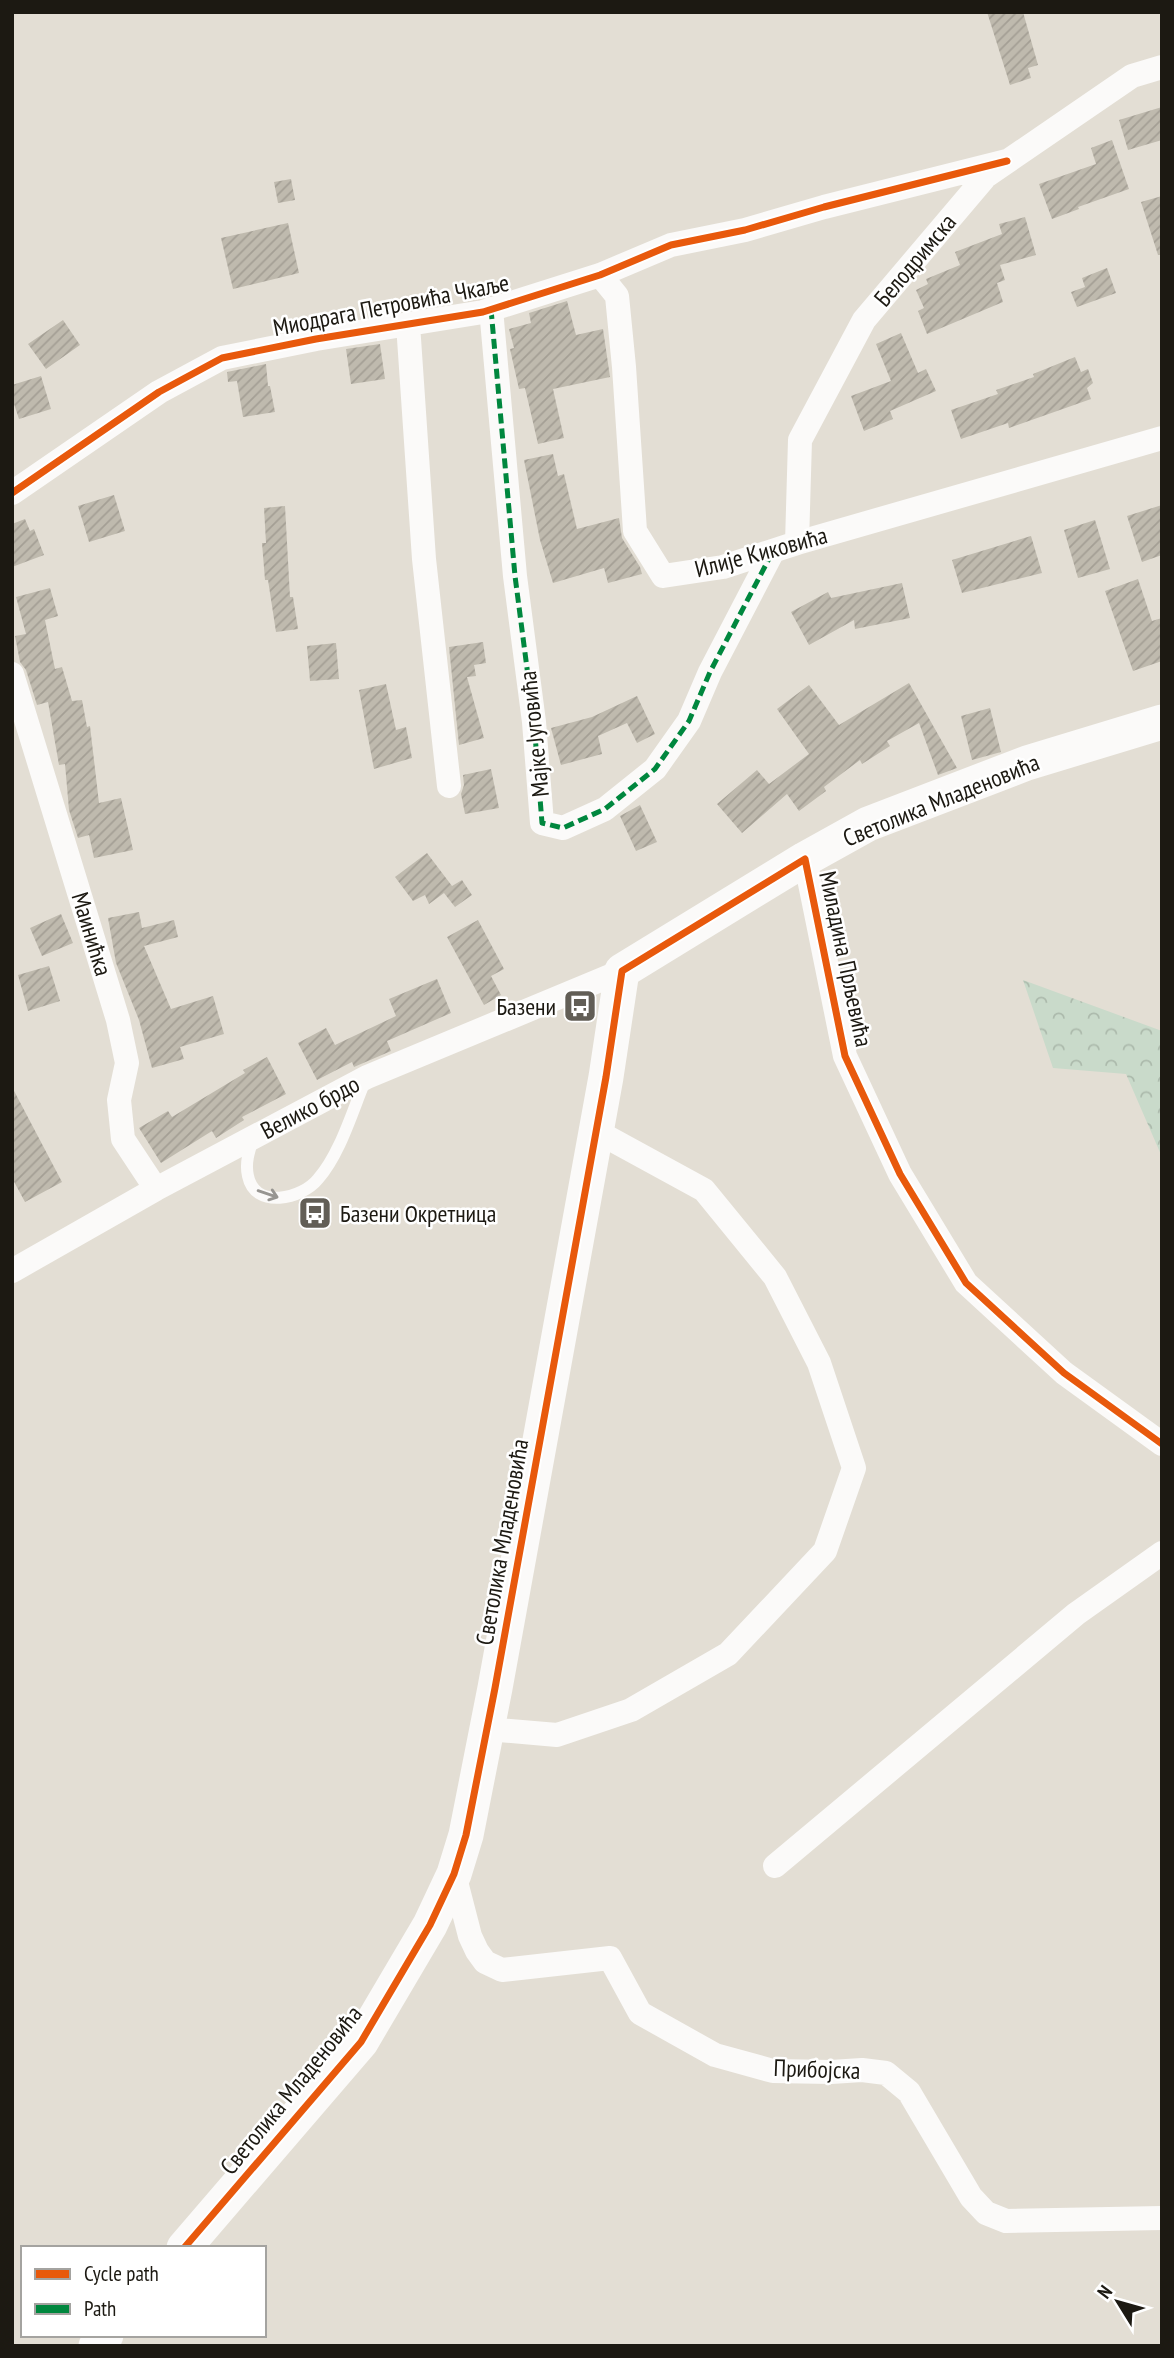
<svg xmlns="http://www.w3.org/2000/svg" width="1174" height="2358" font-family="'PT Sans Narrow',sans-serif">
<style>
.forest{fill:url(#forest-crowns)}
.building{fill:url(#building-hatch)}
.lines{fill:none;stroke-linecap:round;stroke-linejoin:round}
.lane{stroke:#fbfaf9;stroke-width:12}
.street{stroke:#fbfaf9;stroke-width:24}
.secondary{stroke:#fbfaf9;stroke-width:35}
.quiet{stroke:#00873e;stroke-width:5;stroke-dasharray:10 5;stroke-linecap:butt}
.cycleway-casing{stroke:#fff;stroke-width:11}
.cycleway{stroke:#e8590c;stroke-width:7}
.oneway{stroke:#979591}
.labels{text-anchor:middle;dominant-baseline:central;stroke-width:5;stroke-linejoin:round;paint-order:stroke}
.street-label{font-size:24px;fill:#1c1912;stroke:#fff}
.poi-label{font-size:24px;fill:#1c1912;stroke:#fff;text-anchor:end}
</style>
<defs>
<pattern id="forest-crowns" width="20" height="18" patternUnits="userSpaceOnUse" patternTransform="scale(1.75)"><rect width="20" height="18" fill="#c9daca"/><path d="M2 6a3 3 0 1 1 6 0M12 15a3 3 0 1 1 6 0" fill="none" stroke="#acbaac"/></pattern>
<pattern id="building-hatch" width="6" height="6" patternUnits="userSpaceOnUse" patternTransform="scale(1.75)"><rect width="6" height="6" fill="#bfbaae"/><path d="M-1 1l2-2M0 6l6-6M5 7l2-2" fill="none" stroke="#a49f95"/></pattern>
</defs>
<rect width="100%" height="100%" fill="#e3ded4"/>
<path class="forest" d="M1023,980L1162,1031V1157L1126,1074L1053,1068Z"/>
<path class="building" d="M987,12H1023L1038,65L1028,68L1031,78L1010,85Z
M1162,107V140L1128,150L1119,120Z
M1112,140L1129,189L1078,207L1079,209L1052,219L1039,184L1096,164L1091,148Z
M291,179L295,200L278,203L274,182Z
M1162,196V255H1158L1141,202Z
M1025,217L1036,255L1000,265L1005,280L997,283L1003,302L927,334L918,311L924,308L916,290L928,284L926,279L960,265L955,252L1002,234L999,224Z
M288,223L299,273L233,289L221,238Z
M1107,268L1116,293L1077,307L1071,292L1085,287L1082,278Z
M567,301L576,335L603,329L610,377L553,389L564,438L538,444L525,388L519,389L510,349L514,348L509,329L531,323L529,313Z
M63,320L80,345L46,369L28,344Z
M901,333L918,373L926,369L936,391L890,411L893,419L864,431L851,396L891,381L876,344Z
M380,344L385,379L351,384L346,349Z
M1075,357L1081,372L1088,369L1093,383L1087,388L1091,399L1009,428L1008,423L961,439L951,410L998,394L996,390L1034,377L1033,374Z
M266,364L268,386H270L275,412L243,417L237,381L228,382L227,372Z
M41,376L51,409L19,419L12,398V385Z
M553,454L558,476L564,474L577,529L619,518L622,538L640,567L642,574L608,583L604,568L553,583L540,540L524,460Z
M114,495L125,531L89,542L78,506Z
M1162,505V555L1142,562L1127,516Z
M285,506L290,597H293L298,629L276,632L268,580H265L262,543H266L264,508Z
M25,519L30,531L34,529L44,555L12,567V524Z
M1095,520L1110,569L1078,578L1064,530Z
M1031,536L1042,573L962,593L952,560Z
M1138,579L1152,621L1162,618V661L1133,671L1105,591Z
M902,583L910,618L855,629L854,620L809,645L791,612L828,592L831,598Z
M50,588L58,616L45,620L55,669L62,667L72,701L82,700L87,727L90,726L99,803L121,798L133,850L94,858L89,835L78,838L69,810L65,764L59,765L48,702L37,705L26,670L20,662L15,636L26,634L16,597Z
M483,642L486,663L474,665L476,676L467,677L484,738L459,745L449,647Z
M336,643L339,679L310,681L307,646Z
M909,683L957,768L938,775L919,723L887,741L890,746L862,764L860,760L824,787L826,791L799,811L787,794L742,833L717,804L757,770L769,784L809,754L777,709L809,685L839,725Z
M386,684L396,730L406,727L412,758L374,769L359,690Z
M637,696L655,734L637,743L627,723L598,736L602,754L561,765L551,728L592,717Z
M990,708L1001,752L972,760L961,716Z
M491,769L499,808L465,814L461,794L464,785L463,775Z
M640,805L657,842L636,851L620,816Z
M427,853L452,886L462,880L472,895L455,907L444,893L429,904L425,895L413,901L395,877Z
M139,912L142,928L174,920L178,937L144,946L171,1009L213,996L224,1034L180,1047L184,1059L152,1068L139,1020L116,963L108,918Z
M61,914L73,943L42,956L30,928Z
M478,920L504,969L491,976L501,995L484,1005L447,937Z
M49,966L60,1001L28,1011L18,975Z
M437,979L451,1013L387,1041L391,1051L354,1067L352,1062L317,1080L298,1043L326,1028L335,1045L396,1016L389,999Z
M267,1057L286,1094L242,1117L244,1120L216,1138L212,1131L161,1163L139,1128L168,1111L172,1117L245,1073L243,1070Z
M12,1087L62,1182L25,1202L12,1178Z"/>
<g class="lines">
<path class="lane" d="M253,1139C249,1151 245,1163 248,1176C255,1210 302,1199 318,1179C340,1154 352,1112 365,1081"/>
<path class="street" d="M600,275L617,296L624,367L635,531L663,576L723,567L797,543L1162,438
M491,309L515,576L534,722L542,823L563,828L605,809L655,769L689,721L710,672L773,551
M408,324L424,559L449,786
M12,493L159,392L222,358L316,339L483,312L600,275L671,245L745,230L824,207L1007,161
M797,543L800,440L864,320L986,176L1132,76L1162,67
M12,674L118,1020L127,1063L119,1100L123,1139L156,1189
M805,859L845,1056L900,1174L966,1283L1064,1373L1162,1444
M12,1271L156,1189L367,1077L622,971
M487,1729L557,1735L631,1710L728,1654L825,1551L854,1468L819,1363L775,1277L704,1190L596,1131
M775,1866L1076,1614L1162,1553
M454,1874L470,1936L477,1951L485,1962L502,1970L610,1958L640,2013L715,2055L773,2071L831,2072L862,2070L886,2073L909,2092L971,2197L986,2213L1006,2221L1162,2218"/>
<path class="secondary" d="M184,2248L361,2042L430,1925L454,1874L466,1835L495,1688L606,1077L622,971L805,859L868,824L1027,763L1162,722
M96,2346L106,2335"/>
<path class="quiet" d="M491,309L515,576L534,722L542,823L563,828L605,809L655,769L689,721L710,672L773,551"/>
<defs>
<path id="cycleway" d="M12,493L159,392L222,358L316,339L483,312L600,275L671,245L745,230L824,207L1007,161
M184,2248L361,2042L430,1925L454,1874L466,1835L495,1688L606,1077L622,971L805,859L845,1056L900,1174L966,1283L1064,1373L1162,1444"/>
</defs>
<use href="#cycleway" class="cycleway-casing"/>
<use href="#cycleway" class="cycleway"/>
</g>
<defs><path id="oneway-shaft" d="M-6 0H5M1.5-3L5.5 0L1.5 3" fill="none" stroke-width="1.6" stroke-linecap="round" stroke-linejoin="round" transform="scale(1.75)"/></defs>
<use class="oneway" href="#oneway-shaft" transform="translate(268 1194) rotate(19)"/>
<defs>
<symbol id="bus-square" viewBox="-11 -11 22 22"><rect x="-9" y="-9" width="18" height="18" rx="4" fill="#625e56" stroke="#fff"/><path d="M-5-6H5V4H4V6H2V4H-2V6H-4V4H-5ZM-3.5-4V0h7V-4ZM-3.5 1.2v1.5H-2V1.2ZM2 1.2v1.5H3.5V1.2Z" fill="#fff"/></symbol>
</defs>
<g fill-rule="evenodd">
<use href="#bus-square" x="561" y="987" width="38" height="38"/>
<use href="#bus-square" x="296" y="1194" width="38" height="38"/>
</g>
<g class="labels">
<g class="street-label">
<text transform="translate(915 260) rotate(-50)">Белодримска</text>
<text transform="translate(391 305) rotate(-11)">Миодрага Петровића Чкаље</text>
<text transform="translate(761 552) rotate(-15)">Илије Киковића</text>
<text transform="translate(534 734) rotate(-96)">Мајке Југовића</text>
<text transform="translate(941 800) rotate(-22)">Светолика Младеновића</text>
<text transform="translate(92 934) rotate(73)">Маинићка</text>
<text transform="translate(846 959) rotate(78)">Миладина Прљевића</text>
<text transform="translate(310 1107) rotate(-28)">Велико брдо</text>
<text transform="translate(502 1542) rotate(-80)">Светолика Младеновића</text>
<text transform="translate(817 2069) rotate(2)">Прибојска</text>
<text transform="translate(291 2090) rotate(-51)">Светолика Младеновића</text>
</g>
<g class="poi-label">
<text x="556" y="1006">Базени</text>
<text x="340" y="1213" text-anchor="start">Базени Окретница</text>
</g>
</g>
<rect width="1174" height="2358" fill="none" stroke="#1c1912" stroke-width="28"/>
<rect x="21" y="2246" width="245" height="91" fill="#ffffff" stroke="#a4a3a0" stroke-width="2"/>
<rect x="35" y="2269" width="35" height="10" fill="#e8590c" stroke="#a4a3a0" stroke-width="2"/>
<text x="84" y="2281" font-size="21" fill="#1c1912">Cycle path</text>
<rect x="35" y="2304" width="35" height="10" fill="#00873e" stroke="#a4a3a0" stroke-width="2"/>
<text x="84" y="2316" font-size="21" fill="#1c1912">Path</text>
<g transform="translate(1118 2302) rotate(307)" stroke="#ffffff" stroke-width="5" paint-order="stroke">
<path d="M0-5L12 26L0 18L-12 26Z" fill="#1c1912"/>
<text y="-10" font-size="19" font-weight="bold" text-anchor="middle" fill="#1c1912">N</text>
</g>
</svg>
